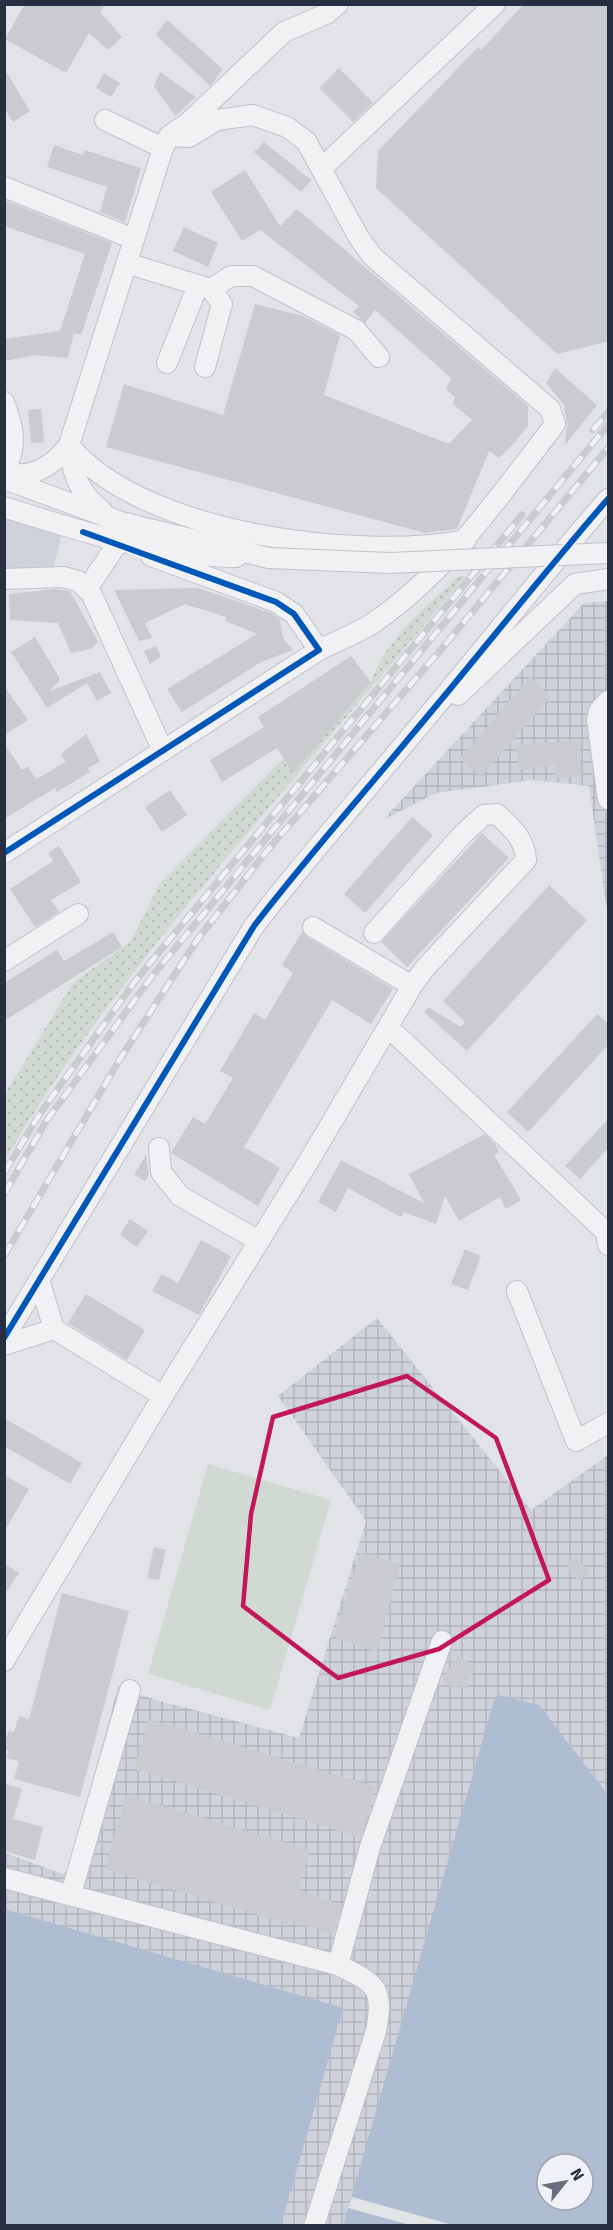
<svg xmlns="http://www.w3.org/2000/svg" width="613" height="2230" font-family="Signika,sans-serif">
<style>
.built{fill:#cfd2da}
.industrial{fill:url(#industrial-grid);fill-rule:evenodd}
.grass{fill:url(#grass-dots)}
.pitch{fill:#d1dad2}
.water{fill:#afbdd3;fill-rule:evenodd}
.pier{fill:#e1e3e7}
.building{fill:#c9cbcf}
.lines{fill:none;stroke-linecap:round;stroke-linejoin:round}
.minor-casing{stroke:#bfc1c5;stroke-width:22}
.minor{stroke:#f1f1f3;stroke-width:20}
.rail-casing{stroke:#cacbce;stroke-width:7}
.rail{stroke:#eff1f6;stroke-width:4.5;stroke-dasharray:14;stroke-linecap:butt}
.minor-bridge-casing{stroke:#bfc1c5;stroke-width:22;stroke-linecap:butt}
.minor-bridge{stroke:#f1f1f3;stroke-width:20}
.cycleway-casing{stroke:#eff1f6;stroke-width:10}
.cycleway{stroke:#0057b8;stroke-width:6}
.marked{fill:none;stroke:#c2185b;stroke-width:4.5;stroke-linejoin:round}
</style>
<defs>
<pattern id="industrial-grid" width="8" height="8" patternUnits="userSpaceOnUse" patternTransform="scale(1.5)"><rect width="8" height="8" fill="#cfd2da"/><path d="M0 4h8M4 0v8" fill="none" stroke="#b2b5bc"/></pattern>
<pattern id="grass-dots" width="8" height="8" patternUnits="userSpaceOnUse" patternTransform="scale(1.5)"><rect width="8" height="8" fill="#d1dad2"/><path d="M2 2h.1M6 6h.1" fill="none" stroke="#b3bbb6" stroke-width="1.8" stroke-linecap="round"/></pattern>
</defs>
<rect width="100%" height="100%" fill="#e1e3e7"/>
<path class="built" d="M5,516L62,534L52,573L5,572Z"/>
<path class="industrial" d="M608,601V917L589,786L532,780L436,793L383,820L584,603Z
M377,1318L531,1510L608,1455V2225L5,2226V1853L63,1874L70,1869L118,1686L153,1699L299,1738L366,1521L278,1396ZM547,2164H583V2200H547Z"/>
<path class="grass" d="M459,576H466C398,657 329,737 260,818C168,927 77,1037 5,1160V1094L73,983L131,941L160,883L284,758L324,736L371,682C385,639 427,606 459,576Z"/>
<path class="pitch" d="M208,1464L331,1500L270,1710L148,1674Z"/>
<path class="water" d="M499,1695L539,1705L608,1795V2225L343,2226L495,1697ZM547,2164H583V2200H547Z
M4,1909L343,2008L281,2225H5Z"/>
<path class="pier" d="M352,2197L453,2225H410L348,2208Z"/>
<path class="building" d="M25,4H105L100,12L122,37L108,50L89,33L66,73L5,39Z
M524,4H609V339L606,342L557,354L376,188L378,151L478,47L481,50Z
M167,20L223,69L210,86L156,35Z
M4,68L30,111L13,122L4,108Z
M339,68L373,103L353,122L319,88Z
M160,72L196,97L175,116L154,86Z
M104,73L120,83L111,97L96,88Z
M264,142L311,180L301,192L254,152Z
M54,145L83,155L84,150L141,168L125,222L100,212L107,187L47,167Z
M245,170L280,226L297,209L528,406V426L514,443L499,458L489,451L457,529L425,533L106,447L124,384L223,415L255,304L303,316L340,335L324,395L449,444L472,420L453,404L455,397L446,389L451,378L375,310L365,323L353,312L359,306L260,230L242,241L211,192Z
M4,200L112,243L81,335L74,333L68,358L35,355L4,361V339L60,331L85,254L4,226Z
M184,227L218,243L208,267L173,251Z
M555,368L597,405L565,445L567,425L564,405L546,383Z
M41,409L44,442L31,443L28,410Z
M198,588L271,613L280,619L283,638L293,650L261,662L182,712L167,689L257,634L225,621L226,617L185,604L145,623L152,638L139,641L114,590Z
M55,589L70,591L98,642L91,649L71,653L58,623L10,620L9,594Z
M35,637L59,677V681L50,691L100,672L111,693L97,701L87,683L47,708L11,652Z
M156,646L161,656L150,664L144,651Z
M351,656L371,682L293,773L277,748L222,782L210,760L264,727L258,717Z
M530,677L551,696L481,777L460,759Z
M4,686L28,720L4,735Z
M86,734L100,762L88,768L90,772L57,792L55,788L4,819V743L22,770L28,766L36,779L66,762L61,754Z
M579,740L582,777H555V765L519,770L516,745Z
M170,790L187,815L162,832L145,807Z
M412,817L433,835L365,913L344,894Z
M482,833L509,858L407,967L381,942Z
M59,846L81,882L51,900L59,912L35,927L10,889L53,861L48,853Z
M549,885L587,920L467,1051L424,1012L428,1007L461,1027L465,1022L443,1001Z
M113,932L122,947L4,1021V983L57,950L64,961Z
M302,932L307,937L393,989L371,1024L332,1000L244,1147L280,1168L258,1206L171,1153L193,1117L205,1124L233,1078L220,1071L254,1013L265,1020L293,973L282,965Z
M597,1014L609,1024V1044L528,1132L507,1112Z
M609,1118V1147L580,1179L565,1166Z
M485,1134L495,1144L499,1152L494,1155L521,1200L506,1209L500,1197L459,1221L445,1196L436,1224L404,1212L401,1217L348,1188L336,1212L318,1202L341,1160L424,1203L409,1174Z
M146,1155L149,1174L145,1181L134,1175Z
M130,1219L148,1231L137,1247L120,1235Z
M201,1240L231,1256L199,1315L152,1291L162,1274L178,1283Z
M465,1249L481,1256L468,1290L451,1284Z
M86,1294L145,1330L127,1360L68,1323Z
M4,1418L82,1463L70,1484L4,1446Z
M4,1475L29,1489L4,1532Z
M154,1547L166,1550L159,1580L147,1578Z
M360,1553L400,1564L377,1652L334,1637Z
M577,1556L589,1572L578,1581L566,1565Z
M4,1563L19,1573L4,1595Z
M62,1593L129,1611L80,1797L14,1779L19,1761L6,1758L9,1751L4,1748L8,1731L14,1732L19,1716L29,1719Z
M458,1655L475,1669L465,1689L459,1685L455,1689L443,1680Z
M149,1719L376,1787L361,1837L134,1769Z
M4,1783L22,1789L13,1819L43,1827L35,1860L4,1851Z
M126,1795L310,1850L298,1890L342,1905L334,1935L289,1920L288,1924L105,1869Z"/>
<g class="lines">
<defs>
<path id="minor" d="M105,120L163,148
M322,168L495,4
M4,187L134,239
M126,263L211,289L222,304L205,367
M211,289L231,276H253L356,330L379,357
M167,363L198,285
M4,402C14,428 18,447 4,471
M69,445C141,534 359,561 466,540
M69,445C72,474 79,493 102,511
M4,472C31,480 53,466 69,445L163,148L169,136L188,123L284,32L326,14L338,4
M7,480L121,522L269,558
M4,507C79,531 157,556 236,557
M151,556L276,602L294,614L319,650
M4,579L63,577L78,581L91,593L163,751
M87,589L117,544
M458,695L575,584L608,579
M608,701L599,711L597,720L608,799
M4,853L319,650C337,641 356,634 373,623C447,573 501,494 555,424L550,409L373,257L359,238L306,141L287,127L253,115L217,120L189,137L169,136
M313,927L412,986
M4,961L78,914
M388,1027L606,1232L608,1245
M159,1148L161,1172L180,1196L259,1241
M517,1291L576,1441L608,1423
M54,1329L163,1396
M4,1338L254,926C304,861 358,800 410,737C477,658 540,577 608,499
M4,1345L54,1329L39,1280
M4,1661L163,1396L310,1159L412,986L425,968L526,860C525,839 512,828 497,814L484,815L463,834L374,933
M4,1878L338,1965C374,1983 385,1986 376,2031L314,2226
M71,1894L130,1690
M338,1965L370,1847L442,1641"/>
</defs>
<use href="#minor" class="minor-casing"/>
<use href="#minor" class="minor"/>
<defs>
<path id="rail" d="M593,430L608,412
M4,1173L39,1115L136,980L522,515
M4,1194L47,1120L153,975L608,425
M4,1256L120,1059L197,940L266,852L444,646L608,448"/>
</defs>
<use href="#rail" class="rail-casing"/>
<use href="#rail" class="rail"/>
<defs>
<path id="minor-bridge" d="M269,558L390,563L608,553"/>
</defs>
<use href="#minor-bridge" class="minor-bridge-casing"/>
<use href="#minor-bridge" class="minor-bridge"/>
<defs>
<path id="cycleway" d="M4,853L319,650L294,614L276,602L83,532
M4,1338L254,926C304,861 358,800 410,737C477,658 540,577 608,499"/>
</defs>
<use href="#cycleway" class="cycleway-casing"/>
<use href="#cycleway" class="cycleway"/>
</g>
<path class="marked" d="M407,1376L496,1438L549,1580L439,1649L338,1678L243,1606L251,1514L273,1417Z"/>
<rect width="613" height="2230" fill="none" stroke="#272f41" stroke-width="12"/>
<g transform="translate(565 2182) rotate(59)"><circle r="28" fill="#eff1f6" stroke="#9fa3ae" stroke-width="1.5"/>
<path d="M0-4.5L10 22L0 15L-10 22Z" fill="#686e7b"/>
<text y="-9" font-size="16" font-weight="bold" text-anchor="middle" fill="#272f41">N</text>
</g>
</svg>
